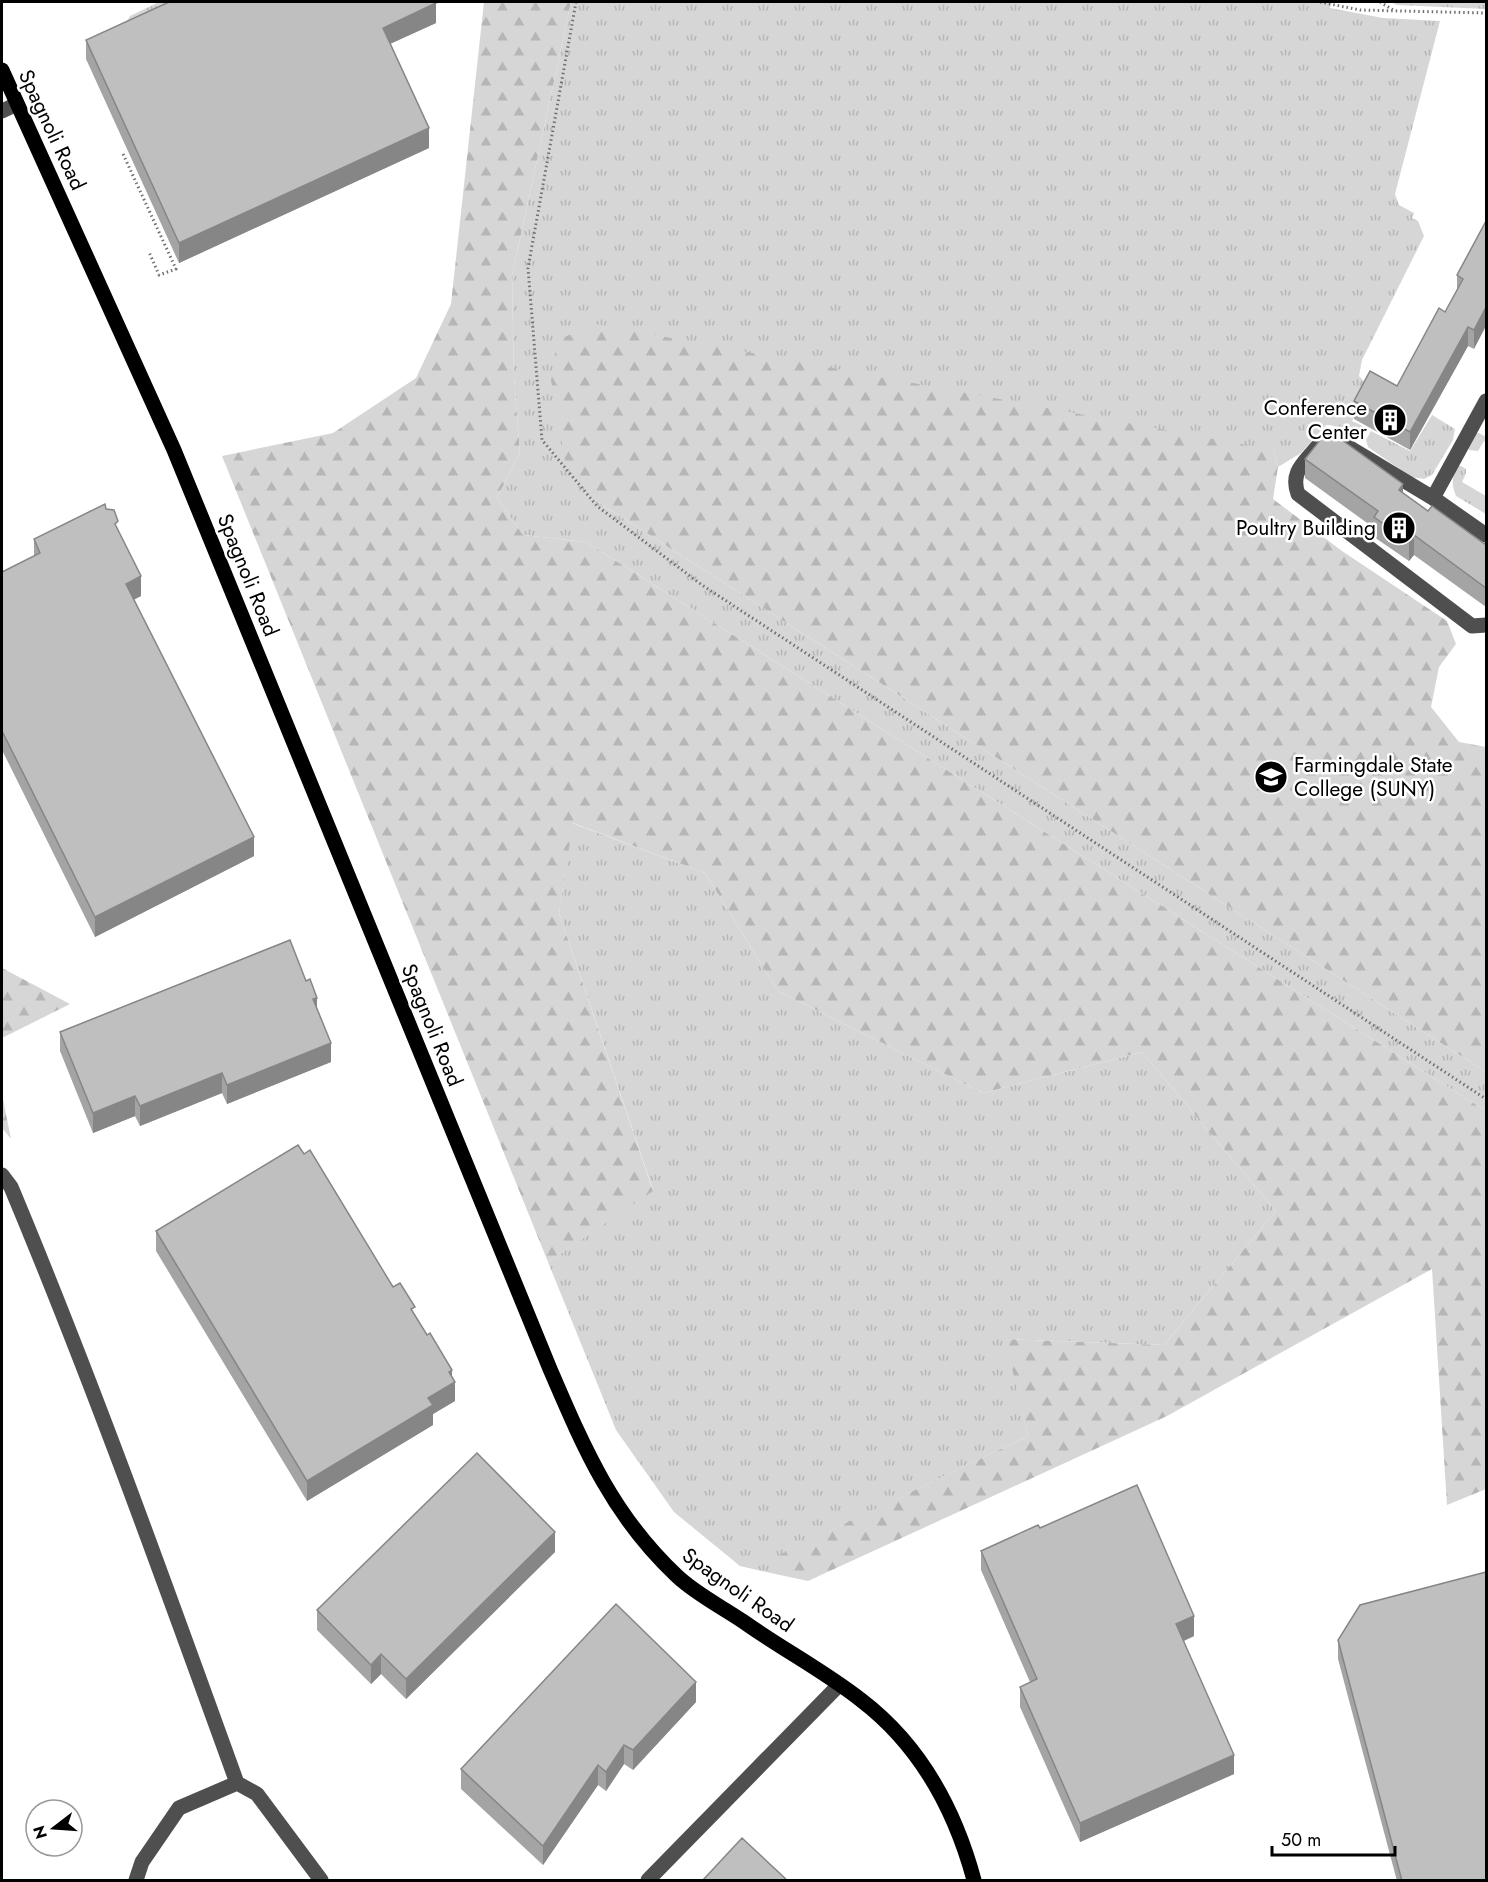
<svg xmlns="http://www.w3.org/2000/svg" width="1488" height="1882" font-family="Jost,sans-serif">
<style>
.grass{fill:url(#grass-tufts)}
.forest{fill:url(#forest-firs)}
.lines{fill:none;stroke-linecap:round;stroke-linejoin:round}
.path{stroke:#717171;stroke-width:3;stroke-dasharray:1.5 3;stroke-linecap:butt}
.minor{stroke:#4f4f4f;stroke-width:15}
.major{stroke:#000;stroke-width:15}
.wall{fill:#a4a4a4}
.shaded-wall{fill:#868686}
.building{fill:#bfbfbf;stroke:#868686;stroke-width:1.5}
.labels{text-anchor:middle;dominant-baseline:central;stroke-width:5;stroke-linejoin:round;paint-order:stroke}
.street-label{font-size:21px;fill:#000;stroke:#fff}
.poi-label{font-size:21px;fill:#000;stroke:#fff;text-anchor:end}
</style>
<defs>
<pattern id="grass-tufts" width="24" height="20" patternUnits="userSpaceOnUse" patternTransform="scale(1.5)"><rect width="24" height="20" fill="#d6d6d6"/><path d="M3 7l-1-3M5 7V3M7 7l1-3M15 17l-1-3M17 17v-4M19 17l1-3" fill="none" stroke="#b6b6b6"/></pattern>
<pattern id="forest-firs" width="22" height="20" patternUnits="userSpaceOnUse" patternTransform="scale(1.5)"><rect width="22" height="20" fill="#d6d6d6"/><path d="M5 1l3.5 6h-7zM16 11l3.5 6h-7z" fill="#b6b6b6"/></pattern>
</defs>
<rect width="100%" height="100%" fill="#fff"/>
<path class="grass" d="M159,2H193L120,33L130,16Z
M571,2H1332L1330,8L1383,18L1440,21L1395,194L1399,205L1414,213L1412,218L1418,221L1424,236L1362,360L1359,376L1370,388L1352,421L1363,426L1357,436C1344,436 1340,424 1326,425L1301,453L1278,467L1273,450L595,500L1486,1072V1111L586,542L523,535L497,498L520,453L514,378L512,276Z
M1390,2H1486V9L1397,5Z
M1432,415L1455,429L1453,440L1432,475L1424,479L1411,477L1368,447L1366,440L1371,431L1410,451Z
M1476,433H1479L1486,437V442L1484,441L1478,451L1469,450L1468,447Z
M1457,466H1461L1466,469V473L1462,482L1486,496V514L1456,496C1451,484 1452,477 1457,466Z
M572,823L705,873L778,991L983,1093L1142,1052L1276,1211L1164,1345L1006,1339L1028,1436L780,1555V1575L740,1566L674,1512L616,1430L548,1262L653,1190L559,913Z"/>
<path class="forest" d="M484,2H571L512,276L514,378L520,453L497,498L523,535L586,542L1486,1111V1489L1447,1505L1432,1269L1167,1416L808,1581L780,1575L779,1555L1028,1436L1005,1339L1164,1345L1276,1211L1142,1052L983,1093L778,991L705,873L573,823L559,913L653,1191L548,1262L222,456L333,433L416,378L451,304Z
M596,324L1273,450L1278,467L1273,499L1342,551L1447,621L1456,644L1439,667L1431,707L1459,742L1486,747V1072L595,500L566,467L551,380L557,340Z
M2,968L70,1004L2,1038Z
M2,1094L11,1139L2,1128Z"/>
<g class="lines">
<path class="path" d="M576,2L528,268L542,440L597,506L702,585L1486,1099
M1320,2L1360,10L1486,13
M1380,2L1393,10
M123,154L176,269L159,275L149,252"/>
<path class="minor" d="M2,111L17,104
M1486,401L1433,498L1486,535
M1345,445L1433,498
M1317,447C1304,463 1290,472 1298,494L1472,626L1486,625
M2,1175L11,1187C93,1383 165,1584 237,1783
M136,1880L142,1862L179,1808L237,1783L257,1794L321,1880
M648,1880L839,1685"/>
<path class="major" d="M2,70L174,450L550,1369C584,1448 612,1515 677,1576C696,1594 722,1607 744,1622C782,1649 824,1671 861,1700C920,1745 955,1810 974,1880"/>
</g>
<path class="wall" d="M436,23L390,44L429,148L179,263L86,59V40Z
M1486,221L1474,349L1468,346L1410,450L1354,419V401L1397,386L1445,312L1457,290V275Z
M1305,459L1403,493L1428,511L1486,545V607L1414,555L1409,561L1374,537V528L1305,478Z
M106,509L118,529L141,596L134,599L254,856L95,937L2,750V572L34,556V539Z
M317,1008L331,1062L227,1104L222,1093L140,1126L135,1116L93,1133L60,1051V1032Z
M156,1231L393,1287L415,1315L452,1377L455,1401L433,1414V1425L307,1501L156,1251Z
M1040,1528L1194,1636L1184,1641L1234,1774L1080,1842L1020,1707V1687L1030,1682L981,1570V1551Z
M555,1552L406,1699L381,1674L371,1684L317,1630V1610Z
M1338,1640L1486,1881H1397L1338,1659Z
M696,1702L633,1770L624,1764L606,1791L598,1785L543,1865L461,1789V1769Z"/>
<path class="shaded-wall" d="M436,3V23L383,47V28Z
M429,128V148L179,263V243Z
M1486,307V326L1474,349V330Z
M1468,327V346L1410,450V432Z
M1403,484V504L1399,490Z
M1414,535V555L1409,561V542Z
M141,576V596L126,604V584Z
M254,837V856L95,937V917Z
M317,998V1017L313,999Z
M331,1043V1062L227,1104V1085Z
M222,1073V1093L140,1126V1106Z
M135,1096V1116L93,1133V1113Z
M452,1370V1383L455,1382V1401L433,1414V1425L307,1501V1481L428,1398L449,1372Z
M555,1532V1552L406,1699V1679Z
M1194,1616V1636L1176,1644V1624Z
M381,1654V1674L371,1684V1665Z
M696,1682V1702L633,1770V1750Z
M624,1745V1764L606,1791V1772Z
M1234,1755V1774L1080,1842V1823Z
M598,1765V1785L543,1865V1846Z"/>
<path class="building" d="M169,2H435L436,3L383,28L429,128L179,243L86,40Z
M1486,221V307L1474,330L1468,327L1410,432L1354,401L1370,371L1397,386L1439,308L1445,312L1463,279L1457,275Z
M1328,430L1403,484L1399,490L1428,511L1432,506L1486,545V588L1414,535L1409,542L1374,517L1378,511L1305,459Z
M105,504L106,509L114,510L118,521L115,524L141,576L126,584L254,837L95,917L2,731V572L40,553L34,539Z
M290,940L306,981L310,979L317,998L313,999L331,1043L227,1085L222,1073L140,1106L135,1096L93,1113L60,1032Z
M298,1145L304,1154L310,1150L393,1287L400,1283L415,1307L411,1309L427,1335L430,1333L452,1370L449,1372L455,1382L428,1398L433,1405L307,1481L156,1231Z
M477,1453L555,1532L406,1679L381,1654L371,1665L317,1610Z
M1137,1485L1194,1616L1176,1624L1234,1755L1080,1823L1020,1687L1037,1679L981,1551L1038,1525L1040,1528Z
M1486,1572V1881H1402L1338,1640L1360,1605Z
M616,1604L696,1682L633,1750L624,1745L606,1772L598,1765L543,1846L461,1769Z
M742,1838L788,1881H702Z"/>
<defs>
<symbol id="building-disc" viewBox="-11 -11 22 22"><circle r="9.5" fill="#000" stroke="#fff"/><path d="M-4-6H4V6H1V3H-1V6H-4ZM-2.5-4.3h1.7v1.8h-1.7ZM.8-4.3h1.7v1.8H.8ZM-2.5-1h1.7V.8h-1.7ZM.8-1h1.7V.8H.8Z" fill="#fff"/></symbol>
<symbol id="university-disc" viewBox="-11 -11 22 22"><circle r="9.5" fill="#000" stroke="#fff"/><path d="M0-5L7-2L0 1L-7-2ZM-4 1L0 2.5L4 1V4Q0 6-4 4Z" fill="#fff"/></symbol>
</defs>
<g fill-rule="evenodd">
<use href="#building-disc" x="1371" y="401" width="38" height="38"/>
<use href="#building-disc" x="1380" y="509" width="38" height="38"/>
<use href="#university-disc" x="1252" y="758" width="38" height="38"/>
</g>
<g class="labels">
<g class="street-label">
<text transform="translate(52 130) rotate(65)">Spagnoli Road</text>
<text transform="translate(248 575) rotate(68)">Spagnoli Road</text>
<text transform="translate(432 1025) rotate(68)">Spagnoli Road</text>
<text transform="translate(738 1590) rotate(35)">Spagnoli Road</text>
</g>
<g class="poi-label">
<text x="1367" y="408">Conference<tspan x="1367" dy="24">Center</tspan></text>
<text x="1376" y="528">Poultry Building</text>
<text x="1294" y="765" text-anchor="start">Farmingdale State<tspan x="1294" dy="24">College (SUNY)</tspan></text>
</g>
</g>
<rect width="1488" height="1882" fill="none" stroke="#000000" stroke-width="6"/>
<g transform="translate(54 1828) rotate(253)"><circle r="28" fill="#ffffff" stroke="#999999" stroke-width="1.5"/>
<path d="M0-4.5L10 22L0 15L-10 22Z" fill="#000000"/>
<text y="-9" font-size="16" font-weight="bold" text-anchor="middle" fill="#000000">N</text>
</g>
<path d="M1272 1846v9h123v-9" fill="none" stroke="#000000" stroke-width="3"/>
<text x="1281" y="1846" font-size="18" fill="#000000" stroke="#ffffff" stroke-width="4.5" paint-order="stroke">50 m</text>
</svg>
